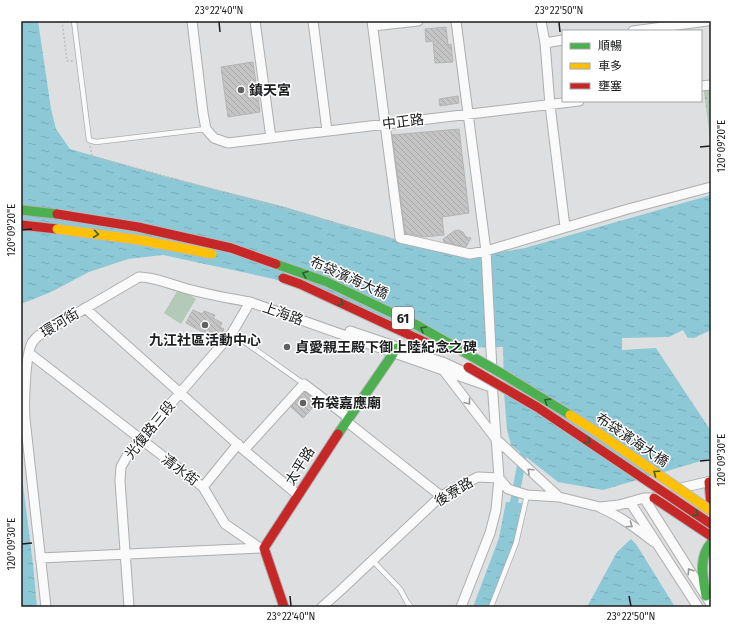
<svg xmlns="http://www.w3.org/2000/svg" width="732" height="628" font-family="'Fira Sans','Noto Sans TC',sans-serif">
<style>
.grass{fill:url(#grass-dots)}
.pitch{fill:#b4cab9}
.water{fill:url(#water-ripples)}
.pier{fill:#dedfe1}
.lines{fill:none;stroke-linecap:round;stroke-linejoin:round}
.canal{stroke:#8cc8d6;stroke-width:8}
.building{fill:url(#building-back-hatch);stroke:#b3b4b4}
.lane-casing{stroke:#adaeaf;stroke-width:6}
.street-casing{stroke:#adaeaf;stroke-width:11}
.fast-casing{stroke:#adaeaf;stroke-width:11}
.jam-casing{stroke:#adaeaf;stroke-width:11}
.path{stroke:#bcbdbd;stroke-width:1.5;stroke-dasharray:2 2;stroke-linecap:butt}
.lane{stroke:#fafafa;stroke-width:4.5}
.street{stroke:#fafafa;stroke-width:9}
.fast{stroke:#4caf50;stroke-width:9}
.jam{stroke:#c62828;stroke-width:9}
.fast-bridge-casing{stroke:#b9babb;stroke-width:11;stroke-linecap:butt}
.slow-bridge-casing{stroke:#b9babb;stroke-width:11;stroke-linecap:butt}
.jam-bridge-casing{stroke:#b9babb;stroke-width:11;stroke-linecap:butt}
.fast-bridge{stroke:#4caf50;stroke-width:9}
.slow-bridge{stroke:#ffc107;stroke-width:9}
.jam-bridge{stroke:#c62828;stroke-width:9}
.oneway{stroke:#325f34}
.oneway2{stroke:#969797}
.ticks{fill:none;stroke:#1c1d1e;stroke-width:1.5}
.poi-dot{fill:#606162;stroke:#fff;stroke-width:1.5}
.labels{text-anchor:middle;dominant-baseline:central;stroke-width:3;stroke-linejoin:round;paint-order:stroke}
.shield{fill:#fff;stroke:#606162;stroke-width:1}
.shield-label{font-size:13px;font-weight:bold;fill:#1c1d1e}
.poi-label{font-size:14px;font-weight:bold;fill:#1c1d1e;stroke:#fff;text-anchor:start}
.street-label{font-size:14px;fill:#1c1d1e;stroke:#fff}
.neatline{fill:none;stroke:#1c1d1e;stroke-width:1.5}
.ticks-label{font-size:10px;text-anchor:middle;fill:#1c1d1e}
</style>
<defs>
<pattern id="grass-dots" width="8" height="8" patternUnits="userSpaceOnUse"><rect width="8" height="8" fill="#b4cab9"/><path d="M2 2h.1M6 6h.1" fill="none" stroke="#9aad9f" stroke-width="1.8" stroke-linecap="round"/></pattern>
<pattern id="water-ripples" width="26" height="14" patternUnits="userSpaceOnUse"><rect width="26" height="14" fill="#8cc8d6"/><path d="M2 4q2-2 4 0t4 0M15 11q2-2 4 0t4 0" fill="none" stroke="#78abb7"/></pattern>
<pattern id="building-back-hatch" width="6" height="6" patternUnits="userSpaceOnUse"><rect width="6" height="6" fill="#c4c4c4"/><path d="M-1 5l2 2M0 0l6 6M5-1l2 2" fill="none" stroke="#a8a8a8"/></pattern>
</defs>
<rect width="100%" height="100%" fill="#dedfe1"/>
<path class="grass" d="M711,84V145L703,85Z"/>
<path class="pitch" d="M179,288L196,299L181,324L164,313Z"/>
<path class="water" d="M21,21H38L51,109L56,129L70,149L164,176L285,207L338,223L395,239L470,254L496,253L525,248L711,195V330L694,338L665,337L622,338V350L656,348L711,431V458L603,490L558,482L511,445L507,430L504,392L503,347L453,348L365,313L274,279L163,255L128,259L89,272L51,292L21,304Z
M21,469L33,564L37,607H21Z
M506,502L523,503L514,544L489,607H473L499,538Z
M631,539L636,544L675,607H587L617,552Z"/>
<path class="pier" d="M683,330L689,340L665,339Z"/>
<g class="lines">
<path class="canal" d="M512,513L523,455"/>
</g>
<path class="building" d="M446,27L448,45L451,44L453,62L435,63L433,41L426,42L425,29Z
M253,62L260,112L228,117L221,67Z
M458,96L459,103L440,106L439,99Z
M459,129L469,213L442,217L444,235L424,237L405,233L392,135Z
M458,230L463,232L466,237L471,238L466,247L444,242L443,239L454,231Z
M193,310L202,314L204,311L215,315L213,318L222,323L220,327L224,329L220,338L216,336L215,339L186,323Z
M305,392L318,402L303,418L291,407Z"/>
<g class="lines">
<defs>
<path id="lane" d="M74,21L89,140L96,142L206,129
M232,333L304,384
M373,561L400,589L407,602L411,607
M491,607L516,543L527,495"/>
<path id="street" d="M192,21L203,113L206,129L214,138L228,143L579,101
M255,21L271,138
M313,21L327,131
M372,21L385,124L400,238L470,254L486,251L628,209L711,187
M456,21L486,251L492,370
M541,21L545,43L550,105L565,227
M373,26L418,21
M633,31L707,21
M545,43L563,40
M701,86L711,85
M85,308L244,450L298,495
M350,331L445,363L471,375
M29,353L203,487L225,524L260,548
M444,371L496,439L559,497
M346,421L441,496
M244,450L304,384L349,418
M203,487L238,444
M677,489L711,481
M644,498L711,604
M630,502L698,607
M601,508C620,516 637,529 654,542
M40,558L260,548
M46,607L25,419C24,403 25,356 32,343C33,341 36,338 38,336L139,277C154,277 166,283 181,287C203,294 227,298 250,302L491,387
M129,607L120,481L121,467L127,456L140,439L232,333L250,302
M322,607L341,590L441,496L478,477L499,478L508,489L527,495L559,497L600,507L619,505L644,498H654L660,495
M461,607L490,533L496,510L499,478L492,382"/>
<path id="fast" d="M21,210L57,214
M338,434L397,348
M706,596C703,578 698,558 711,543"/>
<path id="jam" d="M21,225L57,229
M711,483L709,482L711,504
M654,498L711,536
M284,607L264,548L338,434"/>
</defs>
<use href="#lane" class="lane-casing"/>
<use href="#street" class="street-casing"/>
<use href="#fast" class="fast-casing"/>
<use href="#jam" class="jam-casing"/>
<path class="path" d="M62,21L67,61H73
M90,146L92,156L393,239"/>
<use href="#lane" class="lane"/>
<use href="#street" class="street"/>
<use href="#fast" class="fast"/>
<use href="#jam" class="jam"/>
<defs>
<path id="fast-bridge" d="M276,264L327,282L415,324L506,376L570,415"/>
<path id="slow-bridge" d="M57,229L140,240L212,254
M570,415L600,434L711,511"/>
<path id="jam-bridge" d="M57,214L138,227L231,248L276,264
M283,278L300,284L429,344
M468,367L537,407L711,524"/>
</defs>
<use href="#fast-bridge" class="fast-bridge-casing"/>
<use href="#slow-bridge" class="slow-bridge-casing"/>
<use href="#jam-bridge" class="jam-bridge-casing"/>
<use href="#fast-bridge" class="fast-bridge"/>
<use href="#slow-bridge" class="slow-bridge"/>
<use href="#jam-bridge" class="jam-bridge"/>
</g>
<defs><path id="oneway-chevron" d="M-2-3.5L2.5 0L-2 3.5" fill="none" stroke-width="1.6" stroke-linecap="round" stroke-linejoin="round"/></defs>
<g class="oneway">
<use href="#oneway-chevron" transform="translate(96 234) rotate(8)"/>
<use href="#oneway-chevron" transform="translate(305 274) rotate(-161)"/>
<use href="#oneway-chevron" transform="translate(341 303) rotate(25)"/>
<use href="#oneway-chevron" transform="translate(423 329) rotate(-150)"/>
<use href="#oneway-chevron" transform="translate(547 401) rotate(-148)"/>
<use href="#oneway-chevron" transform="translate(588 441) rotate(34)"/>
<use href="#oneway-chevron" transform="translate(656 473) rotate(-145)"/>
<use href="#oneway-chevron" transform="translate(696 514) rotate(34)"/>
</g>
<g class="oneway2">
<use href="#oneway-chevron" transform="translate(468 402) rotate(52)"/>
<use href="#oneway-chevron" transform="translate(530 471) rotate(-137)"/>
<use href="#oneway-chevron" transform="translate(630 525) rotate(34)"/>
<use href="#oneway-chevron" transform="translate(690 571) rotate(-123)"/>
</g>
<path class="ticks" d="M219,22L220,32M559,22L560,32M700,147L710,146M22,230L32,229M700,461L710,460M22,544L32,543M290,596L291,606M629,596L631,606"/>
<g class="poi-dot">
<circle cx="241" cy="90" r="4"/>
<circle cx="205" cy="325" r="4"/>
<circle cx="287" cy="347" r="4"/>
<circle cx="303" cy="403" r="4"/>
</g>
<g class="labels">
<rect class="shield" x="392" y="307" width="22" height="22" rx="3"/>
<g class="shield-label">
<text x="403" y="318">61</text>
</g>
<g class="poi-label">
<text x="249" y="90">鎮天宮</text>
<text x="205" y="340" text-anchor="middle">九江社區活動中心</text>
<text x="295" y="347">貞愛親王殿下御上陸紀念之碑</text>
<text x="311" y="403">布袋嘉應廟</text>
</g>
<g class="street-label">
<text transform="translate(403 122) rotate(-7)">中正路</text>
<text transform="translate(349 278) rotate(24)">布袋濱海大橋</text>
<text transform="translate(283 314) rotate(20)">上海路</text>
<text transform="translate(60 323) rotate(-31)">環河街</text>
<text transform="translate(150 430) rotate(-51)">光復路三段</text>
<text transform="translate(632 440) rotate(34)">布袋濱海大橋</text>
<text transform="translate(300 466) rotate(-58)">太平路</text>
<text transform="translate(180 470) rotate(37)">清水街</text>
<text transform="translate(454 492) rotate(-31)">後寮路</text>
</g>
</g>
<rect width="732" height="628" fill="none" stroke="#ffffff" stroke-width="44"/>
<rect x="562" y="30" width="140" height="72" fill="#ffffff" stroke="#a4a5a5"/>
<rect x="570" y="43" width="20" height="6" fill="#4caf50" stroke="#a4a5a5"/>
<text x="598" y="50" font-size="12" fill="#1c1d1e">順暢</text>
<rect x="570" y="63" width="20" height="6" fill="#ffc107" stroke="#a4a5a5"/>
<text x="598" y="70" font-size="12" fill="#1c1d1e">車多</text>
<rect x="570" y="83" width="20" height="6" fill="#c62828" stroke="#a4a5a5"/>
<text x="598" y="90" font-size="12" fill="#1c1d1e">壅塞</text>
<rect x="22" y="22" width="688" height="584" class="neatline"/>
<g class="ticks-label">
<text x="219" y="14">23°22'40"N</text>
<text x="559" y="14">23°22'50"N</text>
<text transform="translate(721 146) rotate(-90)" y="4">120°09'20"E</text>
<text transform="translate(11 230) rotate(-90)" y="4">120°09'20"E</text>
<text transform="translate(721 460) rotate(-90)" y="4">120°09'30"E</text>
<text transform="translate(11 544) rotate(-90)" y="4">120°09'30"E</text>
<text x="291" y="620">23°22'40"N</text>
<text x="631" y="620">23°22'50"N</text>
</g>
</svg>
